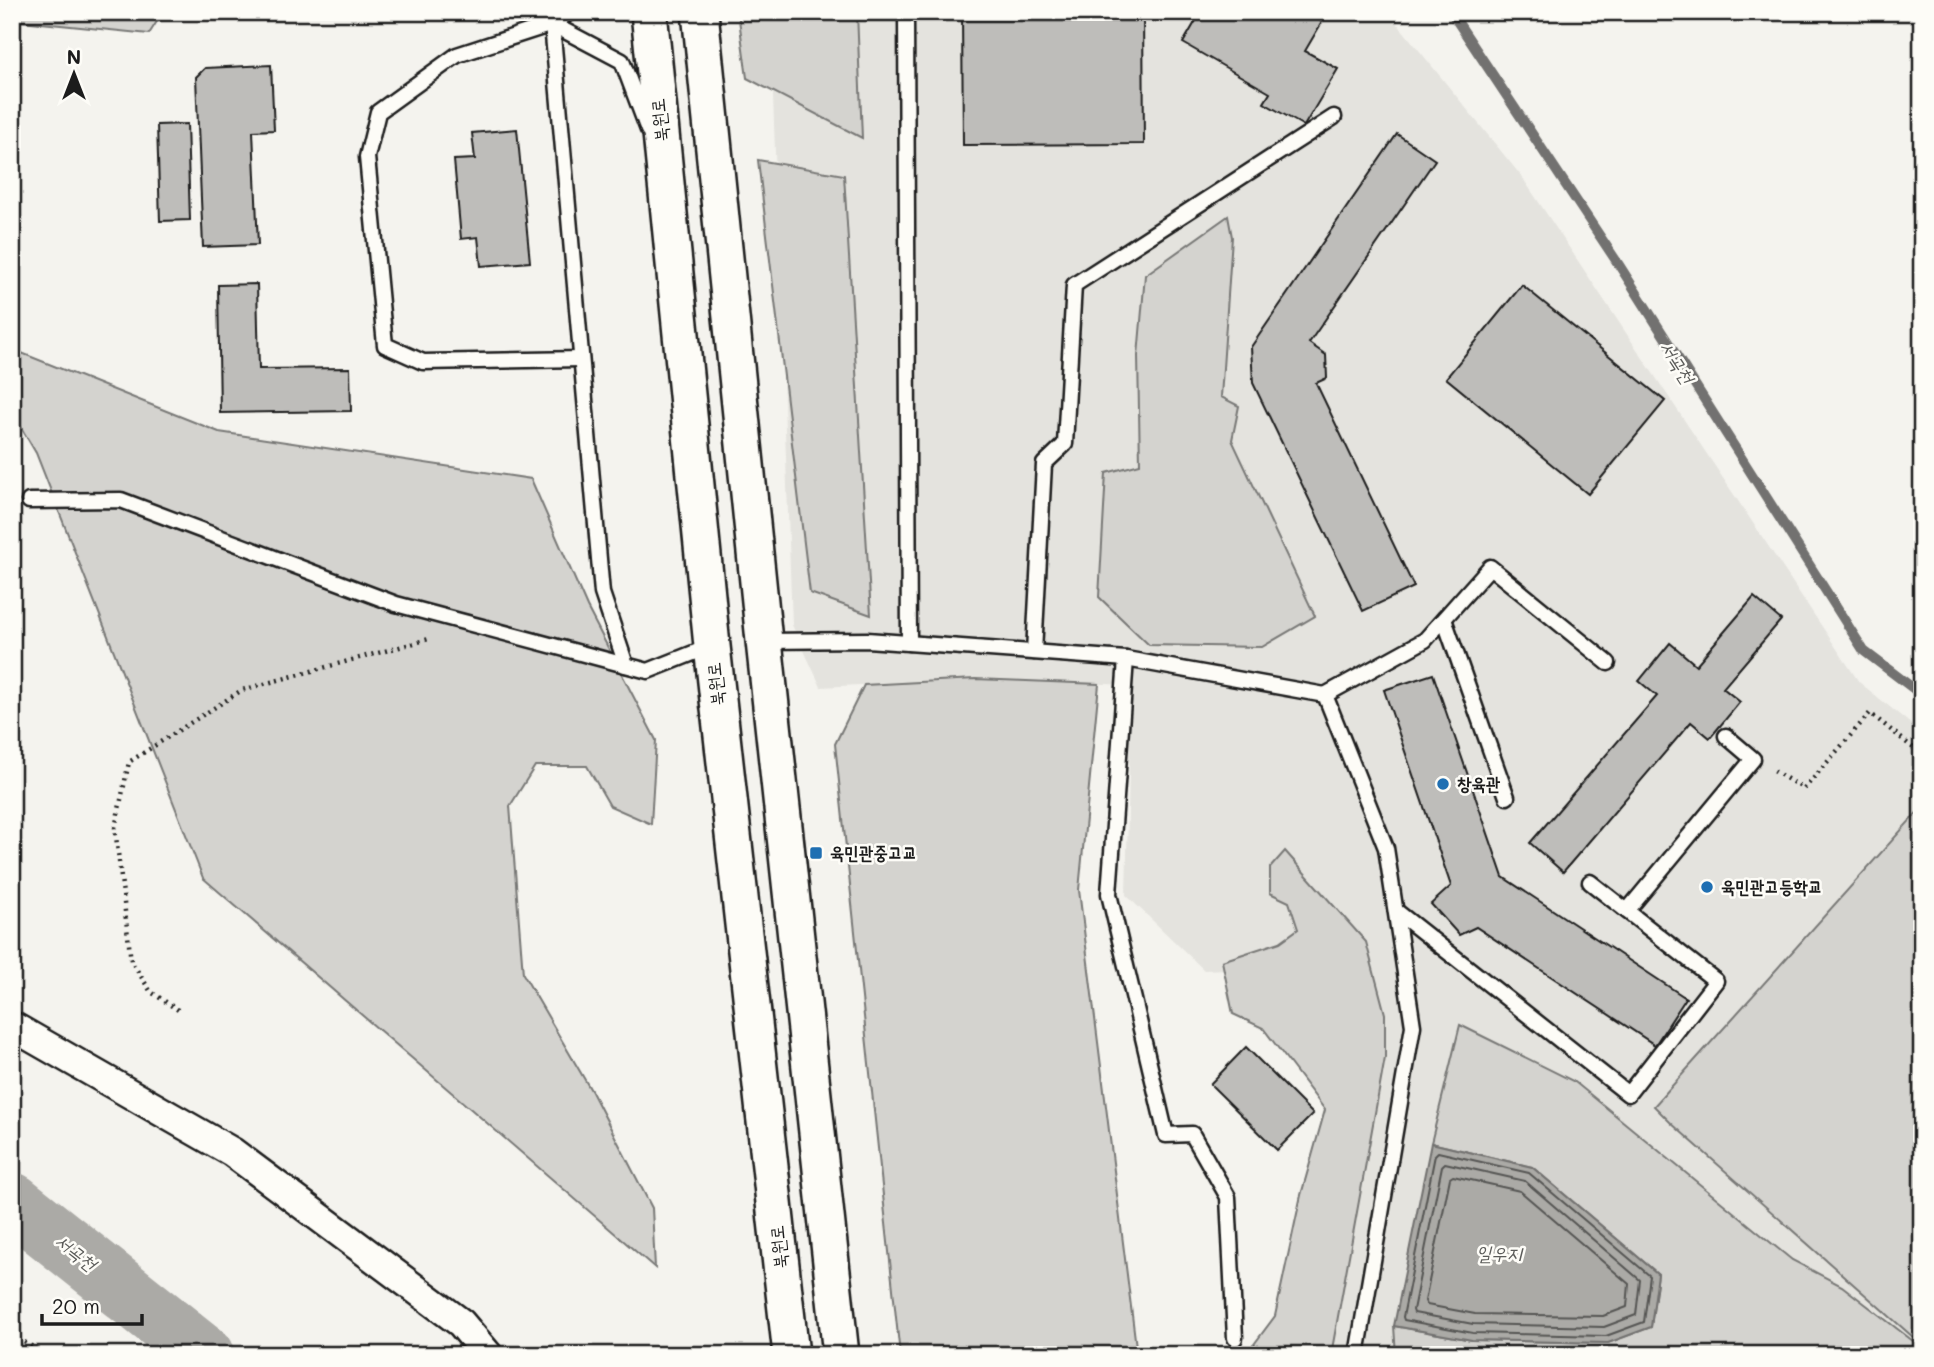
<svg xmlns="http://www.w3.org/2000/svg" width="1934" height="1367" font-family="Mali,'Poor Story',sans-serif">
	<style>
		.built { fill: #e4e3de }
		.green { fill: #d4d3cf; stroke: #787876; stroke-width: 2 }
		.water { fill: #abaaa6; stroke: #72716f; stroke-width: 2 }
		.lines { fill: none; stroke-linecap: round; stroke-linejoin: round }
		.shore { stroke: #555553; stroke-width: 2 }
		.stream { stroke: #72716f; stroke-width: 10 }
		.river { stroke: #abaaa6; stroke-width: 60 }
		.building { fill: #bebdba; stroke: #1c1c1c; stroke-width: 2 }
		.service-casing { stroke: #1c1c1c; stroke-width: 19 }
		.minor-casing { stroke: #1c1c1c; stroke-width: 33 }
		.tertiary-casing { stroke: #1c1c1c; stroke-width: 40 }
		.path { stroke: #1c1c1c; stroke-width: 4.5; stroke-dasharray: 2 5; stroke-linecap: butt }
		.service { stroke: #fdfcf7; stroke-width: 14 }
		.minor { stroke: #fdfcf7; stroke-width: 28 }
		.tertiary { stroke: #fdfcf7; stroke-width: 35 }
		.poi-dot { fill: #1f6fb2; stroke: #fdfcf7; stroke-width: 2.5 }
		.labels { text-anchor: middle; stroke-width: 5; stroke-linejoin: round; paint-order: stroke }
		.street-label { font-size: 18px; fill: #1c1c1c; stroke: #fdfcf7 }
		.poi-label { font-size: 18px; font-weight: bold; fill: #1c1c1c; stroke: #fdfcf7; text-anchor: start }
		.water-label { font-size: 19px; font-style: italic; fill: #5c5c5a; stroke: #fdfcf7 }
	</style>
	<rect width="100%" height="100%" fill="#f4f3ee"/>
	<filter id="ink" filterUnits="userSpaceOnUse"><feTurbulence type="fractalNoise" baseFrequency=".0143" numOctaves="2"/><feDisplacementMap in="SourceGraphic" scale="14" xChannelSelector="R" yChannelSelector="G"/><feConvolveMatrix kernelMatrix="1 2 1 2 8 2 1 2 1" color-interpolation-filters="sRGB"/></filter>
	<g filter="url(#ink)">
		<polygon class="built" points="770,12 1388,12 1522,177 1859,682 1922,733 1922,1355 1287,1355 1351,1074 1297,966 1204,970 1126,895 1131,685 975,679 821,687 792,625"/>
		<g class="green">
			<polygon points="12,12 163,12 149,34 12,20"/>
			<polygon points="738,12 857,12 862,138 747,78"/>
			<polygon points="758,160 844,175 871,615 810,593"/>
			<polygon points="1228,216 1232,237 1221,397 1239,406 1232,440 1315,616 1262,647 1149,645 1099,597 1106,473 1140,464 1138,356 1145,275"/>
			<polygon points="12,318 19,352 219,432 531,479 587,607 656,740 651,824 610,806 587,766 535,766 510,806 523,974 592,1092 652,1208 655,1268 203,878 36,453 12,412"/>
			<polygon points="975,679 1099,684 1079,890 1137,1355 900,1355 835,744 864,685"/>
			<polygon points="1922,807 1922,1345 1671,1123 1654,1106"/>
			<polygon points="1285,851 1366,942 1385,1014 1385,1058 1331,1355 1246,1355 1275,1316 1301,1195 1325,1110 1263,1028 1233,1014 1222,961 1280,942 1298,929 1289,902 1270,893 1270,868"/>
			<polygon points="1460,1025 1575,1082 1792,1260 1842,1286 1922,1348 1922,1355 1396,1355 1394,1326 1472,1340 1608,1343 1651,1327 1658,1274 1532,1167 1431,1143"/>
		</g>
		<polygon class="water" points="1431,1143 1532,1167 1658,1274 1651,1327 1608,1343 1472,1340 1394,1326"/>
		<g class="lines">
			<g class="shore">
				<polygon points="1438,1152 1529,1173 1650,1276 1644,1322 1606,1336 1473,1333 1404,1320 1403,1317 1435,1155"/>
				<polygon points="1445,1163 1525,1181 1640,1280 1636,1315 1604,1327 1473,1324 1414,1313 1413,1310 1442,1166"/>
				<polygon points="1453,1176 1520,1191 1629,1284 1627,1307 1603,1316 1475,1314 1427,1305 1425,1301 1450,1178"/>
			</g>
			<polyline class="stream" points="1451,12 1619,265 1864,651 1922,695"/>
			<polyline class="river" points="12,1202 205,1355"/>
		</g>
		<g class="building">
			<polygon points="962,12 1143,12 1144,144 963,145"/>
			<polygon points="1201,12 1306,12 1322,22 1305,51 1338,69 1304,126 1264,103 1270,93 1183,43"/>
			<polygon points="271,65 274,130 253,131 258,245 203,247 196,77 205,68"/>
			<polygon points="187,124 190,220 160,221 157,125"/>
			<polygon points="517,129 530,262 481,266 478,237 461,239 454,160 475,159 472,133"/>
			<polygon points="1397,134 1435,160 1309,343 1326,355 1327,378 1316,383 1414,587 1363,611 1253,383 1251,347"/>
			<polygon points="257,284 259,369 350,368 351,411 220,413 218,285"/>
			<polygon points="1522,285 1665,401 1588,494 1446,378"/>
			<polygon points="1754,597 1781,620 1723,688 1740,702 1710,738 1691,722 1563,872 1530,843 1657,696 1639,681 1670,643 1696,665"/>
			<polygon points="1433,674 1503,877 1686,998 1655,1045 1476,927 1459,935 1431,904 1451,886 1384,690"/>
			<polygon points="1246,1047 1313,1114 1277,1150 1210,1084"/>
		</g>
		<g class="lines">
			<defs>
				<g id="service">
					<polyline points="570,12 552,24 457,55 378,112 367,157 385,345 423,362 581,359"/>
					<polyline points="906,12 909,643"/>
					<polyline points="552,24 602,593 626,665"/>
					<polyline points="552,24 622,61 648,130"/>
					<polyline points="29,501 121,500 396,604 648,671 711,646"/>
					<polyline points="1444,619 1507,797"/>
					<polyline points="765,641 867,640 1126,659 1325,695 1386,848 1413,1026 1357,1355"/>
					<polyline points="1034,652 1044,464 1065,444 1074,285 1334,117"/>
					<polyline points="1126,659 1109,894 1166,1135 1192,1134 1228,1197 1235,1338"/>
					<polyline points="1325,695 1425,640 1490,567 1608,663"/>
					<polyline points="1396,911 1628,1094 1716,981 1590,882"/>
					<polyline points="1627,911 1753,759 1726,736"/>
				</g>
				<polyline id="minor" points="12,1026 232,1152 461,1323 488,1355"/>
				<g id="tertiary">
					<polyline points="649,12 712,646 791,1355"/>
					<polyline points="700,12 764,641 841,1355"/>
				</g>
			</defs>
			<use href="#service" class="service-casing"/>
			<use href="#minor" class="minor-casing"/>
			<use href="#tertiary" class="tertiary-casing"/>
			<g class="path">
				<polyline points="1774,771 1804,789 1870,713 1922,755"/>
				<polyline points="178,1010 151,992 131,961 115,828 129,762 242,690 429,639"/>
				<polyline points="12,1335 47,1355"/>
			</g>
			<use href="#service" class="service"/>
			<use href="#minor" class="minor"/>
			<use href="#tertiary" class="tertiary"/>
		</g>
	</g>
	<g class="poi-dot">
		<circle cx="1443" cy="784" r="7"/>
		<rect x="809" y="846" width="14" height="14" rx="3.5"/>
		<circle cx="1707" cy="887" r="7"/>
	</g>
	<g class="labels">
		<g class="street-label">
			<text transform="translate(660 120) rotate(-96)" y="6">북원로</text>
			<text transform="translate(716 684) rotate(-96)" y="6">북원로</text>
			<text transform="translate(779 1247) rotate(-96)" y="6">북원로</text>
		</g>
		<g class="poi-label">
			<text x="1457" y="790">창육관</text>
			<text x="830" y="859">육민관중고교</text>
			<text x="1721" y="893">육민관고등학교</text>
		</g>
		<g class="water-label">
			<text transform="translate(1677 362) rotate(57)" y="7">서곡천</text>
			<text transform="translate(76 1252) rotate(38)" y="7">서곡천</text>
			<text x="1499" y="1260">일우지</text>
		</g>
	</g>
	<rect width="1934" height="1367" fill="none" stroke="#fdfcf7" stroke-width="42"/>
	<rect x="21" y="21" width="1892" height="1325" fill="none" stroke="#1c1c1c" stroke-width="2.5" filter="url(#ink)"/>
	<g transform="translate(74 74)" stroke="#fdfcf7" stroke-width="5" paint-order="stroke">
	<path d="M0-5L12 26L0 18L-12 26Z" fill="#1c1c1c"/>
	<text y="-10" font-size="19" font-weight="bold" text-anchor="middle" fill="#1c1c1c">N</text>
	</g>
	<path d="M42 1314v10h100v-10" fill="none" stroke="#1c1c1c" stroke-width="3.5"/>
	<text x="52" y="1314" font-size="21" fill="#1c1c1c" stroke="#fdfcf7" stroke-width="5" paint-order="stroke">20 m</text>
</svg>
